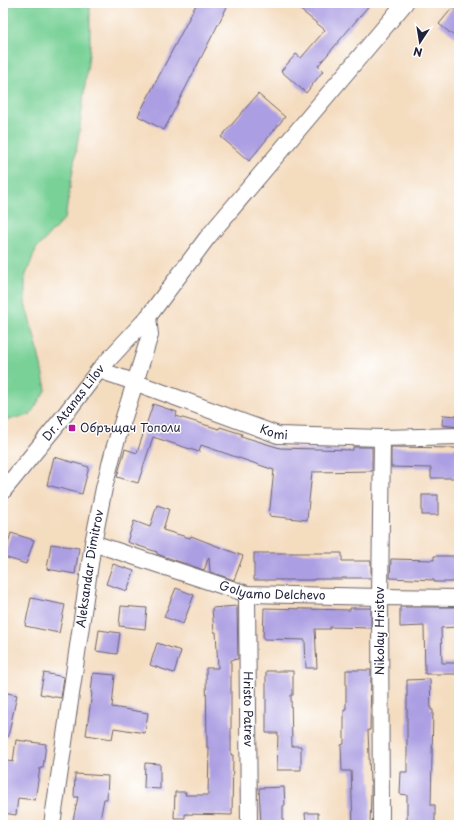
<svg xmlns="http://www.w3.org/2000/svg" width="462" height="828" font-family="'Playpen Sans',sans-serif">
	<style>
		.green { fill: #79d197; stroke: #4e7a69 }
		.building { fill: #ac9ee2 }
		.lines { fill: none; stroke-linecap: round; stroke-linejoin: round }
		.minor-casing { stroke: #6c6369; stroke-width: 18 }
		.minor { stroke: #fff; stroke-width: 16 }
		.poi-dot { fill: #b5179e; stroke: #fff; stroke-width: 1.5 }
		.labels { text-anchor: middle; stroke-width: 3; stroke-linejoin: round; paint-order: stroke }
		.street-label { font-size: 12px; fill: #22223b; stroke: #fff }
		.poi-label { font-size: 12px; fill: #22223b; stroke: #fff; text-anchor: start }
	</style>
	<rect width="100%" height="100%" fill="#fff"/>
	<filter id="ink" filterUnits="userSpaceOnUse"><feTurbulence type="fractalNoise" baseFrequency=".025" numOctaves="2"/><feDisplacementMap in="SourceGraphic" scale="8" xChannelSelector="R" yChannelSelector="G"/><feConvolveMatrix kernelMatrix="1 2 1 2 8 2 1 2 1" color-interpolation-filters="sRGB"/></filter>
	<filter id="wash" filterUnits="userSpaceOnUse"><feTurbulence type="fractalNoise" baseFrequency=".012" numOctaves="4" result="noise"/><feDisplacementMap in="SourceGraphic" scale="16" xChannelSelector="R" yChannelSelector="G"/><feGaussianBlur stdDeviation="0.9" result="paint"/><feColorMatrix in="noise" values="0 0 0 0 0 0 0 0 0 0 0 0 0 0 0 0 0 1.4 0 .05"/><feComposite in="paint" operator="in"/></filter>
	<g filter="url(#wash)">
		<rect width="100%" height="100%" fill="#f4dcbf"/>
		<polygon class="green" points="3,3 90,3 90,46 79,133 65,218 36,249 25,277 25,304 35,338 46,389 30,415 3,421"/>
		<g id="blocks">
			<g class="building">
				<polygon points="197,3 229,3 164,130 138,116"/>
				<polygon points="292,3 371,3 318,66 323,71 306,93 281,71 296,54 301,58 325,30"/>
				<polygon points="453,7 459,11 459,40 439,24"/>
				<polygon points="258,94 285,117 249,161 221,137"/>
				<polygon points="153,404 177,412 176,416 219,429 220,427 242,434 241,436 280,448 353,450 353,447 372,447 372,471 312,472 307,520 269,516 274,470 201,445 199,452 153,437 138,483 117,477 125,449 137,453"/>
				<polygon points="443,415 459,416 459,427 442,425"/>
				<polygon points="391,447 457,448 457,478 431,478 431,468 391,467"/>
				<polygon points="54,457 89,467 82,494 47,485"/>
				<rect x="422" y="495" width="16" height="20"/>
				<polygon points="157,505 169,509 163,530 190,538 191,536 243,556 234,580 210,572 209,557 204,570 157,554 157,552 127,542 134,521 150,527"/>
				<polygon points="11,533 34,540 26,564 4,557"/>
				<polygon points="51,544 79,548 75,574 47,569"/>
				<polygon points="254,553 342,553 342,561 371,561 371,578 342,578 342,579 314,579 314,580 254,580"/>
				<polygon points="434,556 456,556 456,582 434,582 434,580 390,578 391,559 434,560"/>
				<polygon points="113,564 134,571 127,591 106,584"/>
				<polygon points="176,588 194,595 183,624 164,617"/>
				<polygon points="31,598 65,605 59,633 25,626"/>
				<polygon points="121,606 147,608 145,629 119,626"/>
				<polygon points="237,606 238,659 231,660 231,755 233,755 232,815 185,814 185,818 174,818 175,792 186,792 185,795 208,795 209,748 207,748 206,668 218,668 216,632 214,632 212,608"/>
				<polygon points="400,607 458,607 458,627 441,628 442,663 456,663 456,674 425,674 424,626 400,627"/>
				<polygon points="264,608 350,610 350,608 371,608 371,628 330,627 330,629 315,629 317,668 306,668 305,640 263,639"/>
				<polygon points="99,630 120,633 117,654 96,651"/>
				<polygon points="157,643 181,651 174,673 150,665"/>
				<polygon points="346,670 371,670 370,730 368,730 370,782 371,782 371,792 370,825 353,825 351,771 342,771 341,745 344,744 344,709 346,709"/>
				<polygon points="266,671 293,671 293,695 291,695 292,746 301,746 301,770 277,770 278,733 266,733"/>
				<polygon points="44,673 64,677 61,698 40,694"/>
				<polygon points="93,673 115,675 112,707 148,713 145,733 114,728 112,739 86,735 92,693 91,693"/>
				<polygon points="430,679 431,710 433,710 431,805 435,805 435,825 407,825 407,795 400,794 401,772 407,772 407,680"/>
				<polygon points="3,692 17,695 8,737 3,736"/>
				<polygon points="16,740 46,744 43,768 40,768 35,800 18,798 16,815 3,813 3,760 13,762"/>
				<polygon points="145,763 160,764 160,789 144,788"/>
				<polygon points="75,774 108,776 107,799 104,799 99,825 72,825 78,797 74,797"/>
				<polygon points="284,787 285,805 283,806 283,825 261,825 259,788"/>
				<polygon points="305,813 318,813 318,825 306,825"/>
			</g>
		</g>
	</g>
	<g filter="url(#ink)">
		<use href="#blocks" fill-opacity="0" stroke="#6c6369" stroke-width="1"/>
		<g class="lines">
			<defs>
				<g id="minor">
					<path id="s1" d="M99,370l35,12 144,53 104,3 77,-2"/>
					<path id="s2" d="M3,491l57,-70 39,-51 49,-53 59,-79 198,-235"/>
					<path id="s3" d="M93,543l154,51 133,3 79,1"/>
					<path id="s4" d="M247,594l2,231"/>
					<path id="s5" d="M52,825l41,-282 11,-55 10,-39 36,-114 -2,-18"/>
					<polyline points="381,825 380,597 382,438"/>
				</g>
			</defs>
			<use href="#minor" class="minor-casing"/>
			<use href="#minor" class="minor"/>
		</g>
	</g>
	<rect class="poi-dot" x="68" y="424" width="8" height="8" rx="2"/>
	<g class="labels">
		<g class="street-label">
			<text dy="4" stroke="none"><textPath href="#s2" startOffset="113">Dr. Atanas Lilov</textPath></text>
			<text dy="4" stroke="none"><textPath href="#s1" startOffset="186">Komi</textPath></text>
			<text dy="4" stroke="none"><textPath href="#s5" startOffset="259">Aleksandar Dimitrov</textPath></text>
			<text dy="4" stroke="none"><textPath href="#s3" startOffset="187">Golyamo Delchevo</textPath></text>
			<text transform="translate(380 631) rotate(-90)" y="4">Nikolay Hristov</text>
			<text dy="4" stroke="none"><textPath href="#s4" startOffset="115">Hristo Patrev</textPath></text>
		</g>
		<g class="poi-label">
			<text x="80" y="432">Обръщач Тополи</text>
		</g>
	</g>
	<rect width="462" height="828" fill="none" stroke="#fff" stroke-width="16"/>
	<g transform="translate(420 42) rotate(192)" stroke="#ffffff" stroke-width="3" paint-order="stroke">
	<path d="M0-3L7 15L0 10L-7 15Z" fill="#22223b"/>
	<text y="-6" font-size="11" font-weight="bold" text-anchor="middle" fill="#22223b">N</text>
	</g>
</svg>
